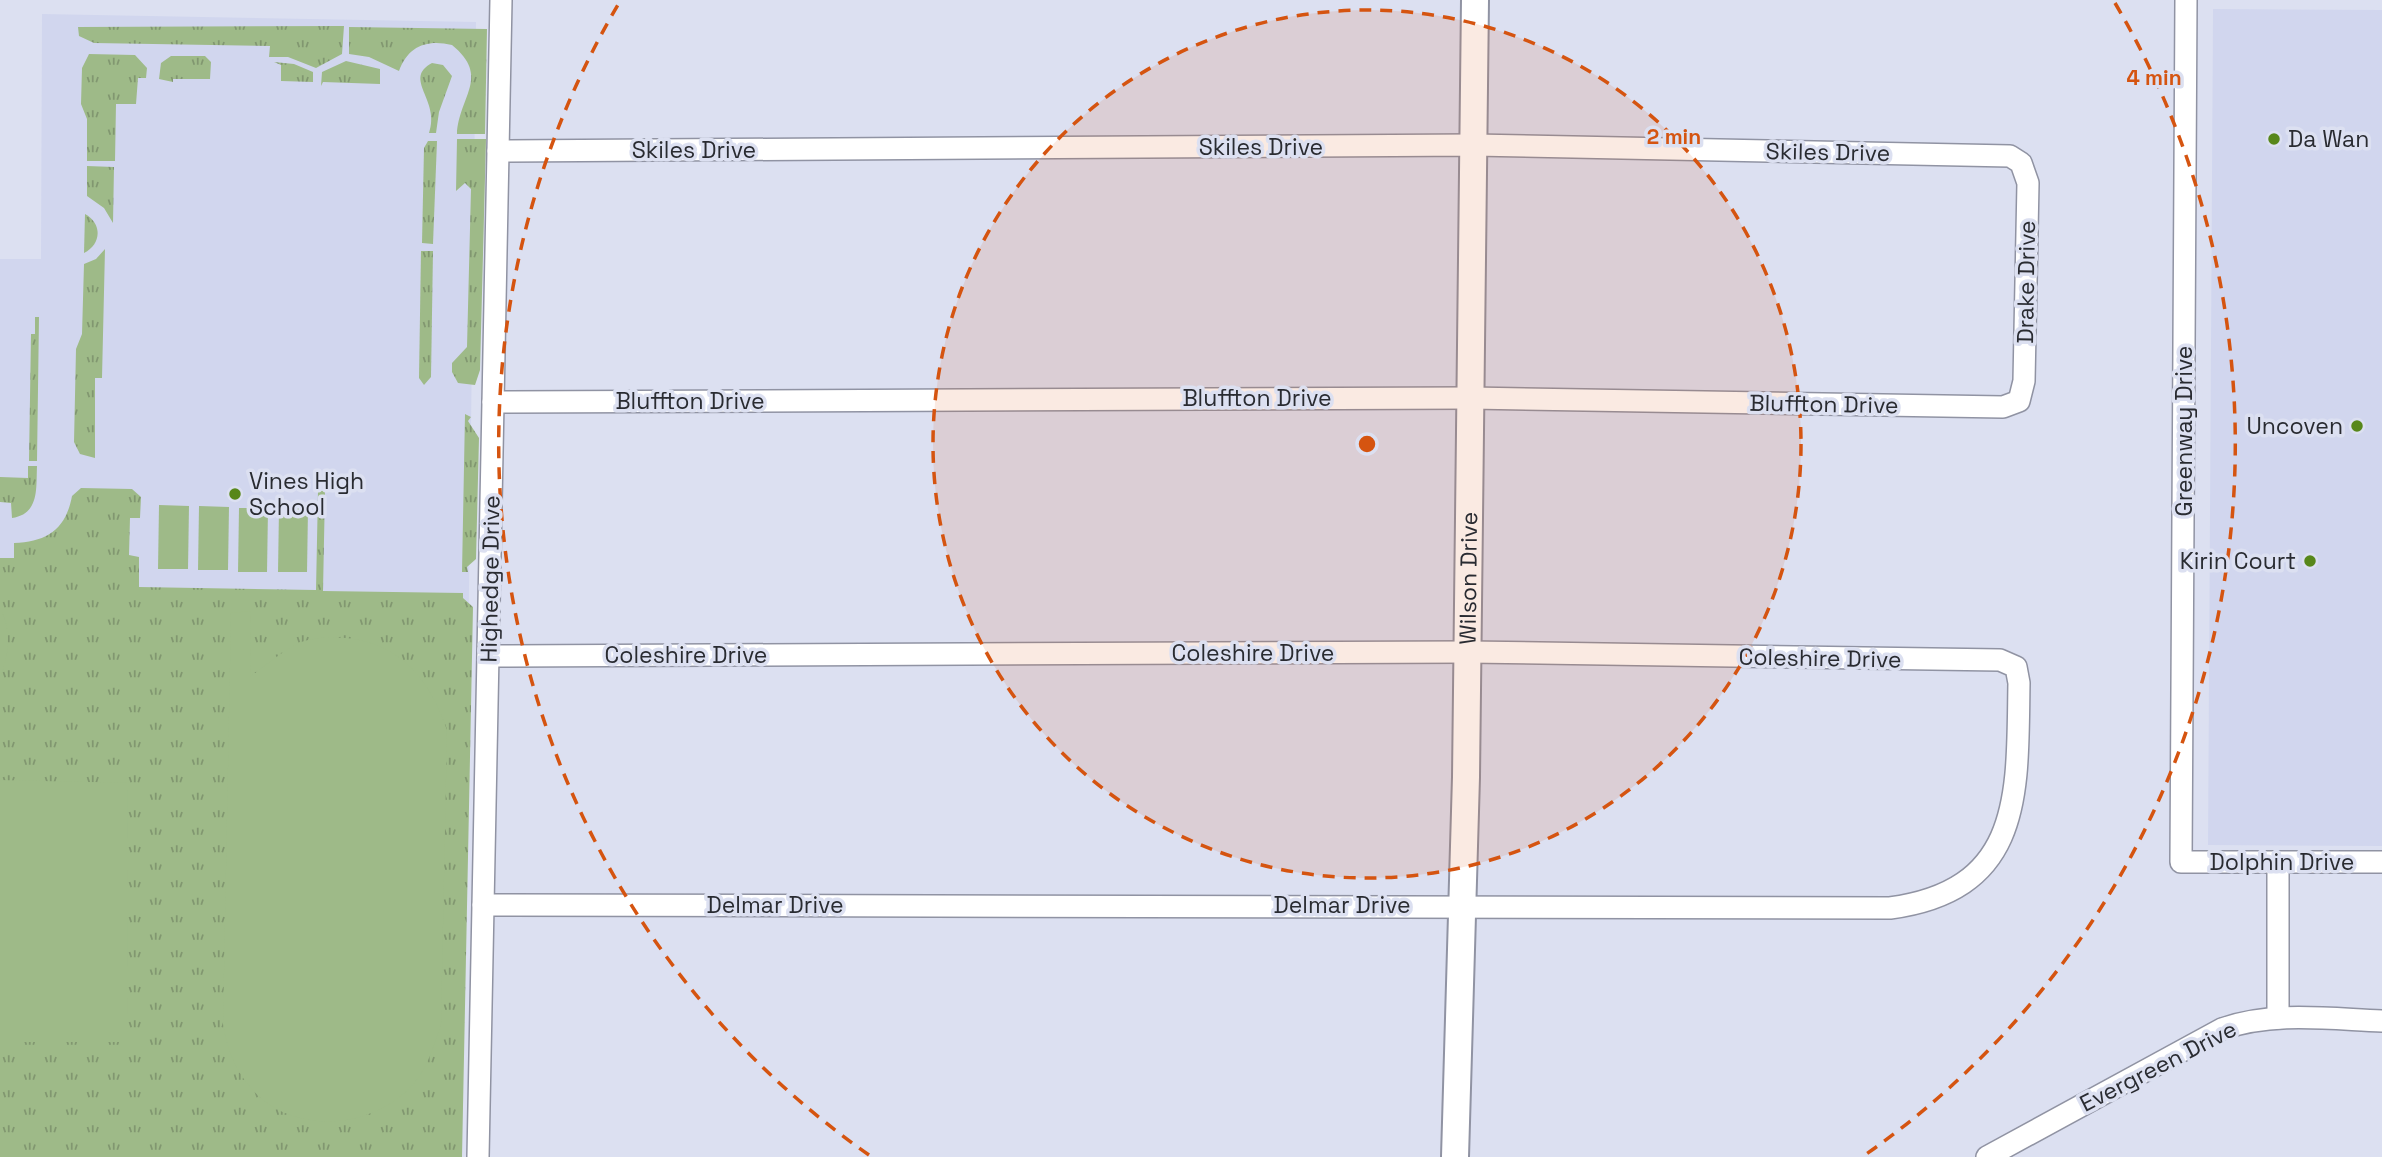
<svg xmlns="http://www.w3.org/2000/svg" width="2382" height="1157" font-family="'Space Grotesk',sans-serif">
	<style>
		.built { fill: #d1d6ee }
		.grass { fill: url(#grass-tufts) }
		.pitch { fill: #9eba88 }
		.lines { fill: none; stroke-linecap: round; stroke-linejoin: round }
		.minor-casing { stroke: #9093a3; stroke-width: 24 }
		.tertiary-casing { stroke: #9093a3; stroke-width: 30 }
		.minor { stroke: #fff; stroke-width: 21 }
		.tertiary { stroke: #fff; stroke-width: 26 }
		.ring { fill: none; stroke: #d55410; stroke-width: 3.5; stroke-dasharray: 12 9 }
		.poi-dot { fill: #57871a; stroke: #dce0f1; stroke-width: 2.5 }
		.labels { text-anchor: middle; stroke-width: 7; stroke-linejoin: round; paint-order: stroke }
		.poi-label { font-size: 23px; fill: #292b31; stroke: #dce0f1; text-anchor: start }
		.street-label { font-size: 23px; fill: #292b31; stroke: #dce0f1 }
		.centre { fill: #d55410; stroke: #dce0f1; stroke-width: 3.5 }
		.ring-label { font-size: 21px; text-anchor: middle; font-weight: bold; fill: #d55410; stroke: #dce0f1; stroke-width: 7; stroke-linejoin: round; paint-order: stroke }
	</style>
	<defs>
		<pattern id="grass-tufts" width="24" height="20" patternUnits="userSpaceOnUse" patternTransform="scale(1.75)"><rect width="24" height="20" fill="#9eba88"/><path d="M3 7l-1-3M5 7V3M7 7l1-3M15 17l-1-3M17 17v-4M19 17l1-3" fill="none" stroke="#819770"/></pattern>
	</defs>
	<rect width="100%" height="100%" fill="#dce0f1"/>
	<g class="built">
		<polygon points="2213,9 2382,10 2382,846 2208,845"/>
		<polygon points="42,14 476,22 462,1157 0,1072 0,259 41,259"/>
	</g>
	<g class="grass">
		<polygon points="344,26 342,54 316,68 288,57 269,57 270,46 94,43 79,36 78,27"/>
		<path d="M349,27l138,2 -2,105h-28c2,-38 34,-57 -5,-89 -25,-6 -44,1 -53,26l-30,-14 -20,-3z"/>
		<polygon points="89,54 135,55 147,68 146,78 138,78 136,104 116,104 115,161 87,161 87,119 81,104 82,68"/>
		<polygon points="171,56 205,56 211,62 210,79 173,79 173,82 159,79 161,63"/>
		<polygon points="346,61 380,69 380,84 323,82 321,86 322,72"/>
		<polygon points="274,62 294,64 313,72 313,82 281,81 281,65"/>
		<path d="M432,63l11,2 9,11 -13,36 -3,21h-7c12,-33 -27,-54 3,-70z"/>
		<polygon points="457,139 486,139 480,370 475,385 458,383 452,372 452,363 467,347 471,189 465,183 456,191"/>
		<polygon points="428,141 437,141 433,244 422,243 424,148"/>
		<polygon points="87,166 114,167 113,223 104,208 87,196"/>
		<path d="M85,214c17,9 17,30 -1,39z"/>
		<polygon points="105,249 102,378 95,378 95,458 80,454 74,442 76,349 82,334 84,264 96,259"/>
		<polygon points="421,251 433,251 431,377 424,385 419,378"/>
		<polygon points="35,317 39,317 37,461 29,461 31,334 35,334"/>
		<polygon points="465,414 471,417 468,421 479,438 476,559 467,567 468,572 462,572"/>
		<path d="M28,466h9c-1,21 3,48 -25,52l-1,-15 -11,-1v-25l28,1z"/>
		<path d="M81,488l51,1 9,8 -1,21h-10l-1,37 10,2v30l177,3 2,-99h7l-2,100 140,2v5l10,9 -11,550h-462v-599h14v-15c33,-1 52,-14 58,-47z"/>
	</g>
	<g class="pitch">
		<polygon points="159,505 189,506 188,569 158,569"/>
		<polygon points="199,506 229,507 228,570 198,570"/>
		<polygon points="239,508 268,508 267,572 238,572"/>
		<polygon points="279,508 308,508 307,572 278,572"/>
		<path d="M0,608c12,22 9,47 0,70z"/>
		<path d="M251,611l-1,66c16,-12 31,-25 49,-34 14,-6 33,-6 48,-5 55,6 83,43 100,92l-6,294c-7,20 -12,41 -26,58 -40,48 -123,55 -165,5 -16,-19 -23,-39 -27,-63l8,-411z"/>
		<polygon points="0,780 128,783 127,1042 0,1042"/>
	</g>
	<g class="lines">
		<defs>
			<g id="minor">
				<polyline points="2186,0 2181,862 2382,862"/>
				<polyline points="493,402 1471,398 2003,407 2019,401 2024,381 2028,183 2021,163 2010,156 1474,145 498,151"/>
				<path d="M483,905l1407,3c135,-18 127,-117 129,-225l-3,-16 -16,-7 -532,-8 -980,4"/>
				<polyline points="2278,1018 2278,862"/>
				<polyline points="478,1157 501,0"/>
				<path d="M1987,1157l235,-128c51,-18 107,-10 160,-8"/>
			</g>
			<g id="tertiary">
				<path id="s1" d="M1455,1157l11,-380 9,-777"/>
			</g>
		</defs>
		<use href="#minor" class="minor-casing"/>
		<use href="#tertiary" class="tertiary-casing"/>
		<use href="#minor" class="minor"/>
		<use href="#tertiary" class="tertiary"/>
	</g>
	<circle cx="1367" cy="444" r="434" fill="#d55410" fill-opacity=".12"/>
	<g class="ring">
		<circle cx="1367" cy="444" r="434"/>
		<path d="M869 1155A868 868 0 0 1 619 3M2115 3A868 868 0 0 1 1865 1155"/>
	</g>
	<g class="poi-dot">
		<circle cx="2274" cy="139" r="7"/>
		<circle cx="2357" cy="426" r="7"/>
		<circle cx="235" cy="494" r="7"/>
		<circle cx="2310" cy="561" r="7"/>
	</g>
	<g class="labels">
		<g class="poi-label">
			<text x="2288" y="147">Da Wan</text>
			<text x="2343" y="434" text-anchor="end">Uncoven</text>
			<text x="249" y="489">Vines High<tspan x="249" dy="26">School</tspan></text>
			<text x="2296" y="569" text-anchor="end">Kirin Court</text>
		</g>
		<g class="street-label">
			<text x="1261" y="155">Skiles Drive</text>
			<text x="694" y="158">Skiles Drive</text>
			<text transform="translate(1828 152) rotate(1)" y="8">Skiles Drive</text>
			<text transform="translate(2026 282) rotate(-89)" y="8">Drake Drive</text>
			<text x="1257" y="406">Bluffton Drive</text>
			<text x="690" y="409">Bluffton Drive</text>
			<text transform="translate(1824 404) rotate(1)" y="8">Bluffton Drive</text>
			<text transform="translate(2184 431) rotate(-90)" y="8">Greenway Drive</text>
			<text transform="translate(490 579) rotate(-89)" y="8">Highedge Drive</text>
			<text dy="8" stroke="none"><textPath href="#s1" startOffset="579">Wilson Drive</textPath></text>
			<text x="1253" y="661">Coleshire Drive</text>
			<text x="686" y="663">Coleshire Drive</text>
			<text transform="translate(1820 658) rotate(1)" y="8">Coleshire Drive</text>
			<text x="2282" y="870">Dolphin Drive</text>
			<text x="775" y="913">Delmar Drive</text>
			<text x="1342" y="913">Delmar Drive</text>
			<text transform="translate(2158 1066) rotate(-27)" y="8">Evergreen Drive</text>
		</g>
	</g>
	<circle cx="1367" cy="444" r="10" class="centre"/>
	<g class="ring-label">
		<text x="2154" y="85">4 min</text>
		<text x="1674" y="144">2 min</text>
	</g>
</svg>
